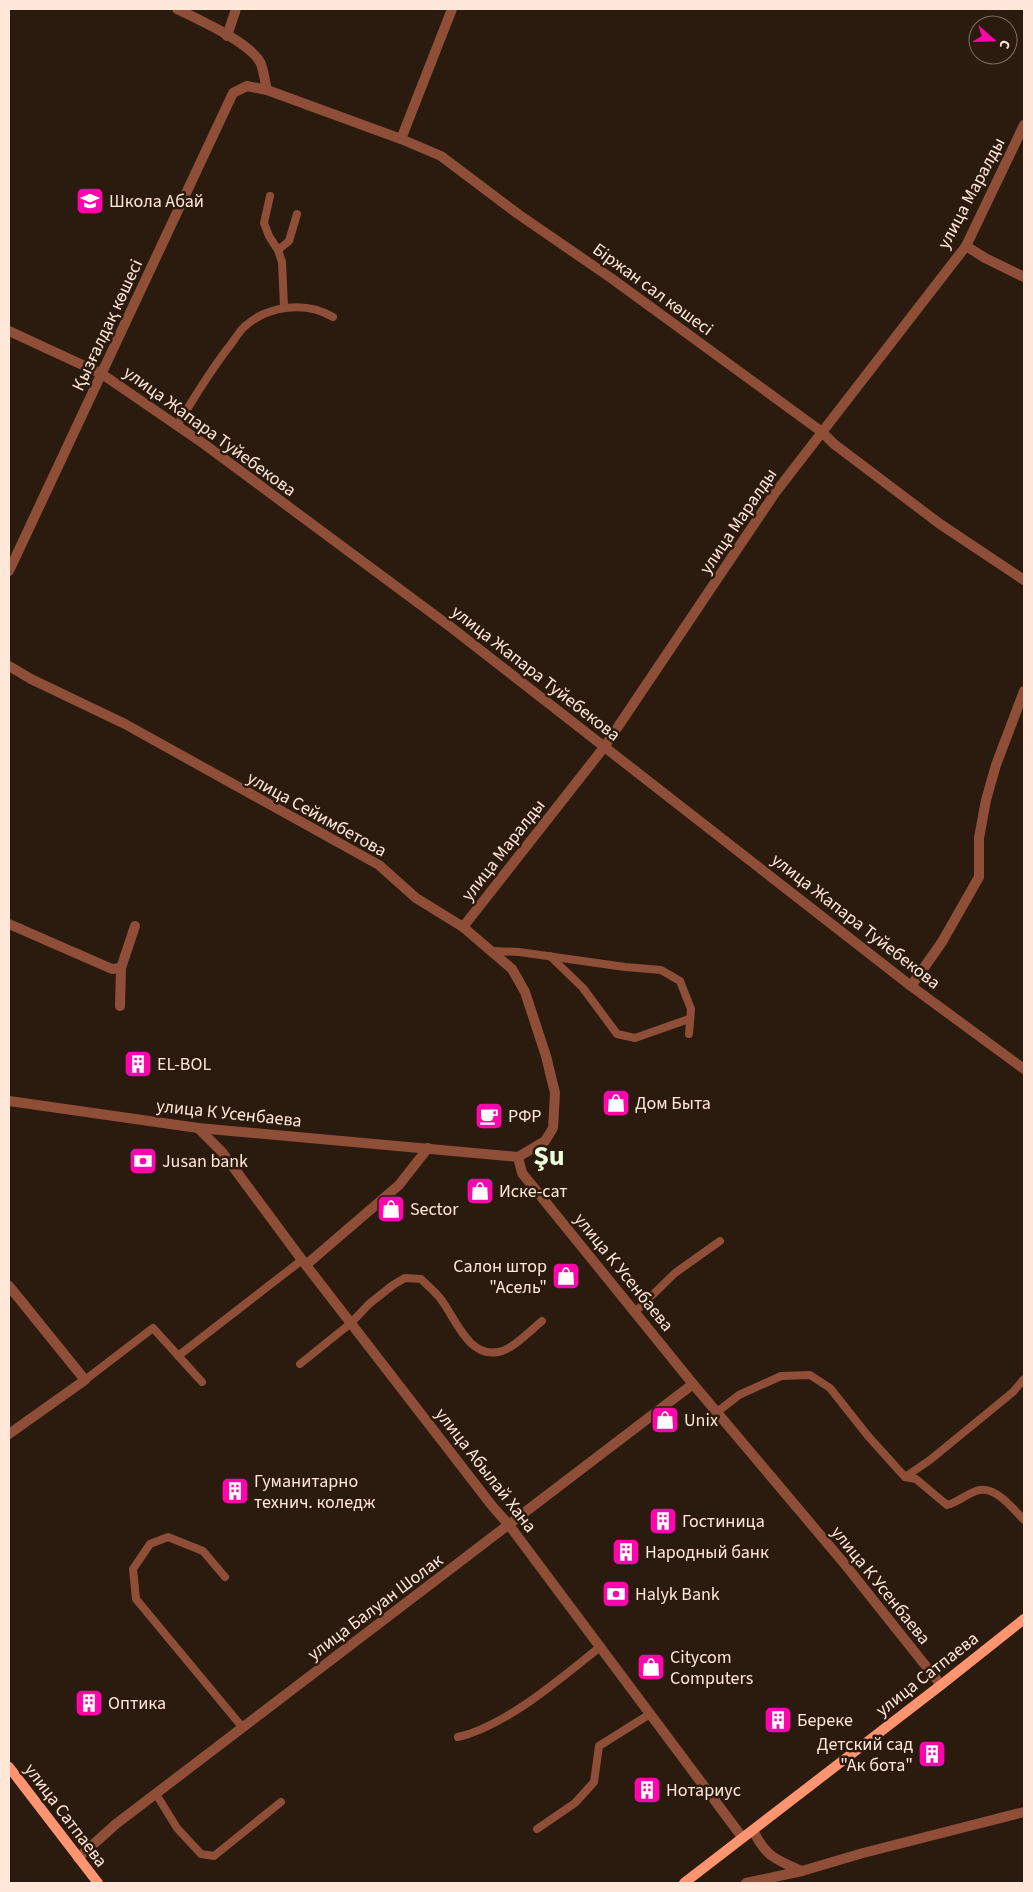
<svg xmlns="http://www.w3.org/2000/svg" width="1033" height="1892" font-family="'Source Sans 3',sans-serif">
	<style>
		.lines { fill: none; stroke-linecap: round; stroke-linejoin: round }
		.lane { stroke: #8e4e37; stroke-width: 8 }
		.street { stroke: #8e4e37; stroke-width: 10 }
		.secondary { stroke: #ff9570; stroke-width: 10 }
		.labels { text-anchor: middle; stroke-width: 5; stroke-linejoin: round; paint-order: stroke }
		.street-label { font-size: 18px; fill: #ffe7d9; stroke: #2b1b0f }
		.poi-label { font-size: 18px; fill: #ffe7d9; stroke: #2b1b0f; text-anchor: start }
		.town-label { font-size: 28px; font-weight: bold; fill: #eaffdb; stroke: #2b1b0f }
	</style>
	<rect width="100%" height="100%" fill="#2b1b0f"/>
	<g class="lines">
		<g class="lane">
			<polyline points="270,196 264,223 269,236 278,250 282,262 284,307"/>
			<polyline points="278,250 289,241 297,214"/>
			<path d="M177,426c16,-27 32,-53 51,-78 5,-6 10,-15 16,-21 24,-22 62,-26 89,-10"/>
			<polyline points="492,951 519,952 625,967 661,970 680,981 691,1009 689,1034"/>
			<polyline points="550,956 583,988 617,1034 635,1038 689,1019"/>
			<polyline points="635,1312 675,1273 720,1241"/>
			<polyline points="178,1356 302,1260"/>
			<path d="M300,1364l51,-41 18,-19 24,-19 12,-7 16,1c6,6 13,12 19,19 15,19 28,60 58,54 14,-2 33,-22 44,-31"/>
			<polyline points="85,1380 153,1328 202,1382"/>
			<path d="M717,1412l22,-17 42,-19 29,-1 20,13 38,48 37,41 11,2 31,26c11,-3 18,-10 29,-14 19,-7 37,18 48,29"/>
			<polyline points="905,1477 930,1460 1013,1392 1024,1379"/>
			<polyline points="225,1577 203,1551 168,1537 150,1544 133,1569 136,1599 243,1728"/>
			<path d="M458,1737c48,-11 103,-59 142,-90"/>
			<polyline points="156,1794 177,1828 201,1854 214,1856 281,1802"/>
			<polyline points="537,1829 575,1803 594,1782 599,1746 650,1714"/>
		</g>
		<g class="street">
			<path d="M177,9c20,10 75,34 84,55 3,8 4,18 6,26"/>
			<polyline points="227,36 236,9"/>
			<polyline points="401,139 452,9"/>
			<polyline points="966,246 985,258 1024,277"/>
			<polyline points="9,331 102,374 204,444 452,628 911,986 1024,1069"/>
			<polyline points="9,571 233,93 247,86 267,90 401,139 441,156 518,214 611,278 822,432 834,444 940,524 1024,580"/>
			<polyline points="9,666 31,679 125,724 379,865 416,898 463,927 512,969 525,992 546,1056 555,1093 553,1128 545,1141 518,1157"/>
			<polyline points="9,924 112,969 121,968"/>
			<polyline points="463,927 605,746 775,493 966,246 1024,125"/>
			<polyline points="911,986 942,942 979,877 979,838 986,800 996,765 1024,691"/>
			<polyline points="120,1006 121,968 135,926"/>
			<polyline points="9,1101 198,1128 518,1157"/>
			<polyline points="198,1128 222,1152 302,1260 493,1507 509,1525 742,1837"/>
			<polyline points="518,1157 522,1173 693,1384 843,1562 941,1685"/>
			<polyline points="306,1265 399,1185 428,1148"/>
			<polyline points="9,1286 85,1380 9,1434"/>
			<path d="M753,1830c12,26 23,30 49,41"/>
			<polyline points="78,1858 116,1824 693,1384"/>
			<polyline points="746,1883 802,1871 863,1853 1024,1812"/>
		</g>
		<g class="secondary">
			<polyline points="9,1767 98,1883"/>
			<polyline points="684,1883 941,1685 1024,1619"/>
		</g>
	</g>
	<defs>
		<symbol id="school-square" viewBox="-11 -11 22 22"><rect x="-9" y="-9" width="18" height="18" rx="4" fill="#ff05ac" stroke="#2b1b0f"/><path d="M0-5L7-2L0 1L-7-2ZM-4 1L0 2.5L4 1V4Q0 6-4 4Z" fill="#fff"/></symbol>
		<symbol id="building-square" viewBox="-11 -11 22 22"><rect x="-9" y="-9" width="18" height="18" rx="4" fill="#ff05ac" stroke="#2b1b0f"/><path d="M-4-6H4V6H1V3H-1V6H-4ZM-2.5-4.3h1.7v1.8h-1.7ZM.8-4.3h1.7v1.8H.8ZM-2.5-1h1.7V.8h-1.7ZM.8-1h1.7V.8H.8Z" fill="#fff"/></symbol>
		<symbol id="shop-square" viewBox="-11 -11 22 22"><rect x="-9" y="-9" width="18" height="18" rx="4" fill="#ff05ac" stroke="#2b1b0f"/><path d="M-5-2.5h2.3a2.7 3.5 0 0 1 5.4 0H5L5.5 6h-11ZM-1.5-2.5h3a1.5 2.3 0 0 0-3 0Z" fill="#fff"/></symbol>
		<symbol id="cafe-square" viewBox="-11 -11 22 22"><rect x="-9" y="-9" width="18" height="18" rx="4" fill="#ff05ac" stroke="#2b1b0f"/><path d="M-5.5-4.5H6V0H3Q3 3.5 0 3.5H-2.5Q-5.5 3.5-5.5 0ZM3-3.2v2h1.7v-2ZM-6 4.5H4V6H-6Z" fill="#fff"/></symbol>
		<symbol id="bank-square" viewBox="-11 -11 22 22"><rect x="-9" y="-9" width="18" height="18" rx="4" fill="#ff05ac" stroke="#2b1b0f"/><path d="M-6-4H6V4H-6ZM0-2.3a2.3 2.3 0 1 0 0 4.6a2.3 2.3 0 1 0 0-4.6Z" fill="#fff"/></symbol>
	</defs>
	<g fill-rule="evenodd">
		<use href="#school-square" x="74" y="185" width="32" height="32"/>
		<use href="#building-square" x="122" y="1048" width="32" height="32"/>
		<use href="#shop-square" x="600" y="1087" width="32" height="32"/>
		<use href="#cafe-square" x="473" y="1100" width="32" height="32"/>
		<use href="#bank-square" x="127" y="1145" width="32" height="32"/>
		<use href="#shop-square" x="464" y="1175" width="32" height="32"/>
		<use href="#shop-square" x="375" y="1193" width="32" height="32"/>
		<use href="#shop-square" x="550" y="1260" width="32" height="32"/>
		<use href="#shop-square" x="649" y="1404" width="32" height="32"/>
		<use href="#building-square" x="219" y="1475" width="32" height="32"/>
		<use href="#building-square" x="647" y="1505" width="32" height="32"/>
		<use href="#building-square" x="610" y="1536" width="32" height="32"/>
		<use href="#bank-square" x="600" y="1578" width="32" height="32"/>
		<use href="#shop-square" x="635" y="1651" width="32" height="32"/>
		<use href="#building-square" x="73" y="1687" width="32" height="32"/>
		<use href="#building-square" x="762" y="1704" width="32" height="32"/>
		<use href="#building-square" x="916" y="1738" width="32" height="32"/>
		<use href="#building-square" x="631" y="1774" width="32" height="32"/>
	</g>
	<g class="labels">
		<g class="street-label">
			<text transform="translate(971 193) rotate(-62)" y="6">улица Маралды</text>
			<text transform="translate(653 289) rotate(36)" y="6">Біржан сал көшесі</text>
			<text transform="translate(107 325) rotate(-65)" y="6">Қызғалдақ көшесі</text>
			<text transform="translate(210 431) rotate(36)" y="6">улица Жапара Туйебекова</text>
			<text transform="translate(738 521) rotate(-56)" y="6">улица Маралды</text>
			<text transform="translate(536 673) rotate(38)" y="6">улица Жапара Туйебекова</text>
			<text transform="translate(317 814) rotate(29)" y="6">улица Сейимбетова</text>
			<text transform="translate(503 850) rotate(-52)" y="6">улица Маралды</text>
			<text transform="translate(856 921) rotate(38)" y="6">улица Жапара Туйебекова</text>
			<text transform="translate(229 1113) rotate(6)" y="6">улица К Усенбаева</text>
			<text transform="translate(624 1272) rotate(51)" y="6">улица К Усенбаева</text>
			<text transform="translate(486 1470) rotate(52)" y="6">улица Абылай Хана</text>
			<text transform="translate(881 1585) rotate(51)" y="6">улица К Усенбаева</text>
			<text transform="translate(375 1607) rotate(-37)" y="6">улица Балуан Шолак</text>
			<text transform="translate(927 1674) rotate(-38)" y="6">улица Сатпаева</text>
			<text transform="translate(66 1815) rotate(53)" y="6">улица Сатпаева</text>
		</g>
		<g class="poi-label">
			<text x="109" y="207">Школа Абай</text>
			<text x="157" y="1070">EL-BOL</text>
			<text x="635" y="1109">Дом Быта</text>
			<text x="508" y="1122">РФР</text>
			<text x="162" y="1167">Jusan bank</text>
			<text x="499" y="1197">Иске-сат</text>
			<text x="410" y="1215">Sector</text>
			<text x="547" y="1272" text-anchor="end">Салон штор<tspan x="547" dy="21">"Асель"</tspan></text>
			<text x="684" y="1426">Unix</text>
			<text x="254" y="1487">Гуманитарно<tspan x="254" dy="21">технич. коледж</tspan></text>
			<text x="682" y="1527">Гостиница</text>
			<text x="645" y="1558">Народный банк</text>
			<text x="635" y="1600">Halyk Bank</text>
			<text x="670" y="1663">Citycom<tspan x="670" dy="21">Computers</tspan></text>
			<text x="108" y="1709">Оптика</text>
			<text x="797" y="1726">Береке</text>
			<text x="913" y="1750" text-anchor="end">Детский сад<tspan x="913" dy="21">"Ак бота"</tspan></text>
			<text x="666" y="1796">Нотариус</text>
		</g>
		<g class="town-label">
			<text x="549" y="1165">Şu</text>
		</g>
	</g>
	<rect width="1033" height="1892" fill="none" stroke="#ffe7d9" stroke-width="20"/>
	<g transform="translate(993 40) rotate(110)"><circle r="24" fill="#2b1b0f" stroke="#806d60"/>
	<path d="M0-4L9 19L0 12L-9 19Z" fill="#ff05ac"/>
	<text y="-8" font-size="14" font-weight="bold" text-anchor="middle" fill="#ffe7d9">С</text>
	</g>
</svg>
